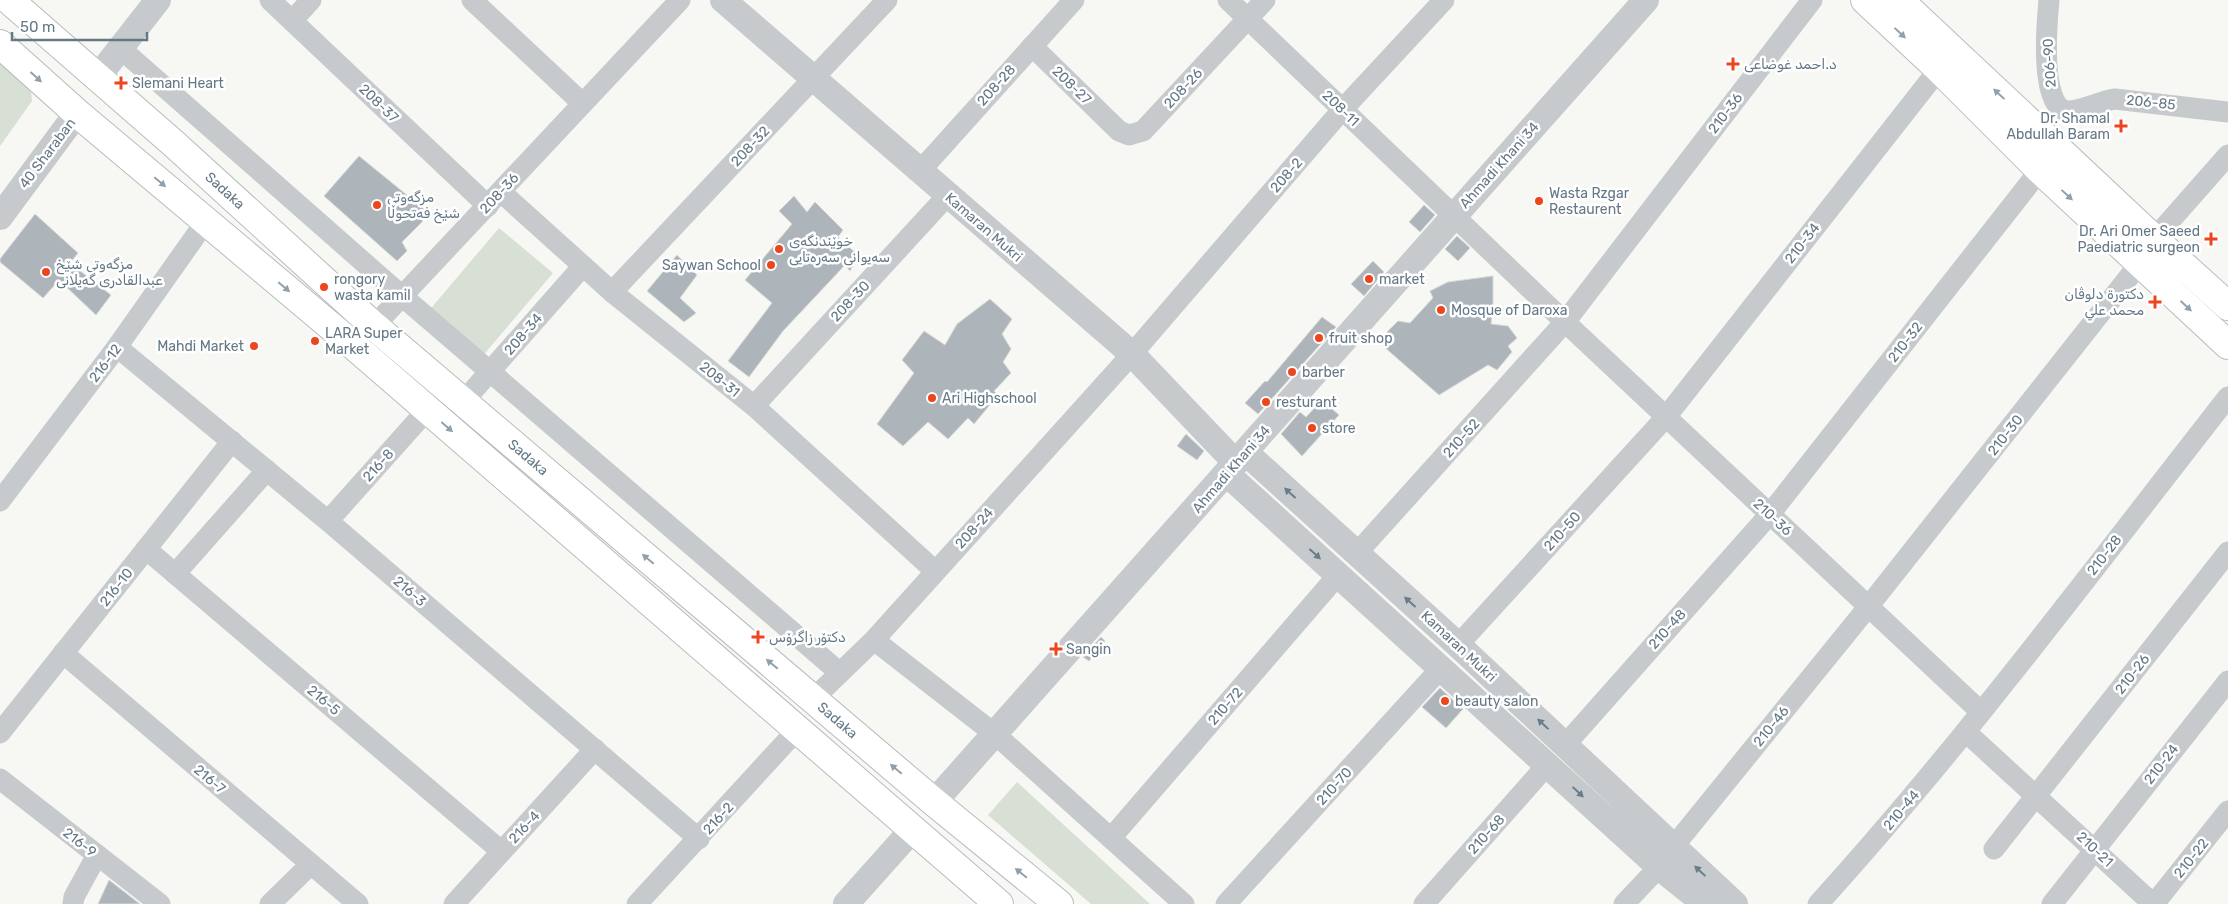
<svg xmlns="http://www.w3.org/2000/svg" width="2228" height="904" font-family="Rubik,Vazirmatn,sans-serif">
	<style>
		.green { fill: #d8dfd4 }
		.building { fill: #adb5bb; stroke: #d8d8d6 }
		.lines { fill: none; stroke-linecap: round; stroke-linejoin: round }
		.secondary-casing { stroke: #b6bcc0; stroke-width: 30 }
		.minor { stroke: #c6cacd; stroke-width: 21 }
		.tertiary { stroke: #c6cacd; stroke-width: 26 }
		.secondary { stroke: #fff; stroke-width: 28 }
		.oneway { fill: #92a0aa }
		.oneway2 { fill: #697c8a }
		.poi-dot { fill: #ed451d; stroke: #fff; stroke-width: 2 }
		.labels { text-anchor: middle; stroke-width: 5; stroke-linejoin: round; paint-order: stroke }
		.street-label { font-size: 14px; fill: #647886; stroke: #fff }
		.poi-label { font-size: 14px; fill: #647886; stroke: #fff; text-anchor: start }
	</style>
	<rect width="100%" height="100%" fill="#f7f7f3"/>
	<g class="green">
		<polygon points="0,59 26,81 31,91 32,101 0,146"/>
		<polygon points="499,228 553,273 480,359 427,313"/>
		<polygon points="1017,782 1150,904 1091,904 988,815"/>
	</g>
	<g class="building">
		<polygon points="359,156 430,214 402,242 407,251 397,261 324,196"/>
		<polygon points="794,196 807,212 815,202 843,230 838,237 859,256 850,271 845,265 783,331 749,377 728,361 772,303 745,280 792,224 779,211"/>
		<polygon points="1424,205 1435,215 1420,232 1409,222"/>
		<polygon points="35,214 78,253 70,263 111,295 96,315 59,280 43,298 0,262 0,259"/>
		<polygon points="1457,236 1470,248 1458,261 1445,249"/>
		<polygon points="677,255 697,275 680,298 696,313 684,322 647,291"/>
		<polygon points="1373,261 1384,272 1364,296 1351,284"/>
		<polygon points="1493,276 1493,307 1491,324 1508,326 1517,338 1508,346 1512,352 1497,370 1488,365 1439,395 1382,345 1387,332 1398,321 1410,323 1433,298 1430,291 1448,282"/>
		<polygon points="990,299 1012,319 1002,334 1011,349 1003,362 1011,373 994,391 998,395 974,424 968,418 948,439 928,422 903,446 877,424 914,373 902,360 924,331 945,345 957,324"/>
		<polygon points="1322,317 1336,327 1258,414 1245,403 1265,381 1267,382"/>
		<polygon points="1322,400 1339,415 1302,456 1281,434 1300,412 1306,417"/>
		<polygon points="1186,434 1204,451 1197,460 1177,446"/>
		<polygon points="1101,637 1105,641 1089,661 1083,657"/>
		<polygon points="1440,688 1463,709 1446,728 1422,707"/>
		<polygon points="109,880 140,904 98,904"/>
	</g>
	<g class="lines">
		<defs>
			<g id="secondary">
				<path id="s1" d="M9,0l164,143 201,183 560,476 125,102"/>
				<polyline points="1865,0 1939,69 2040,170 2228,345"/>
				<polyline points="1899,0 2154,239 2228,306"/>
				<polyline points="0,44 77,113 346,339 999,904"/>
			</g>
		</defs>
		<use href="#secondary" class="secondary-casing"/>
		<g class="minor">
			<polyline points="270,0 488,206"/>
			<polyline points="472,0 582,103"/>
			<polyline points="1228,0 1565,322 1981,712"/>
			<path d="M2049,0c-2,21 -10,107 18,111 11,1 34,-10 48,-12l113,13"/>
			<polyline points="292,21 311,0"/>
			<polyline points="1032,46 1119,131 1129,135 1143,131 1265,0"/>
			<polyline points="120,48 402,296 840,673"/>
			<polyline points="920,171 1074,0"/>
			<polyline points="501,192 612,292 754,406 935,571"/>
			<polyline points="2154,239 2228,155"/>
			<polyline points="612,292 887,0"/>
			<polyline points="374,326 680,0"/>
			<polyline points="117,347 328,521 699,839"/>
			<polyline points="463,402 583,266"/>
			<polyline points="754,406 947,196"/>
			<polyline points="0,501 117,347 206,221"/>
			<polyline points="328,521 427,410"/>
			<polyline points="146,549 501,851"/>
			<polyline points="1357,553 1565,322 1812,0"/>
			<polyline points="175,574 267,470"/>
			<polyline points="874,640 996,735 1184,904"/>
			<polyline points="1458,645 1666,417 1939,69"/>
			<polyline points="63,653 358,904"/>
			<polyline points="813,699 874,640 1132,354 1342,110 1444,0"/>
			<polyline points="1966,732 2153,904"/>
			<polyline points="0,733 232,441"/>
			<polyline points="1565,745 1770,514 2040,170"/>
			<polyline points="0,779 160,904"/>
			<polyline points="1111,838 1338,575"/>
			<polyline points="1674,846 1868,607 2140,263"/>
			<polyline points="1994,849 2228,552"/>
			<polyline points="73,904 74,897 97,855"/>
			<polyline points="270,904 311,864"/>
			<polyline points="454,904 595,749"/>
			<polyline points="637,904 797,730"/>
			<polyline points="1226,904 1441,668"/>
			<polyline points="1424,904 1548,764"/>
			<polyline points="1624,904 1659,867"/>
			<path d="M1818,904c146,-161 276,-336 410,-507"/>
			<polyline points="2052,904 2228,681"/>
			<polyline points="2154,904 2228,811"/>
		</g>
		<g class="tertiary">
			<polyline points="723,0 1132,354 1236,463"/>
			<polyline points="97,78 158,0"/>
			<polyline points="0,217 77,113"/>
			<polyline points="1245,452 1458,645 1735,904"/>
			<polyline points="1227,474 1659,867 1705,904"/>
			<polyline points="934,802 1646,0"/>
			<polyline points="846,904 912,830"/>
		</g>
		<use href="#secondary" class="secondary"/>
	</g>
	<defs><path id="oneway-solid" d="M-6-.8H1V-3.2L6.5 0L1 3.2V.8H-6Z" transform="scale(1.25)"/></defs>
	<g class="oneway">
		<use href="#oneway-solid" transform="translate(1900 33) rotate(43)"/>
		<use href="#oneway-solid" transform="translate(36 77) rotate(42)"/>
		<use href="#oneway-solid" transform="translate(1999 94) rotate(-137)"/>
		<use href="#oneway-solid" transform="translate(160 182) rotate(40)"/>
		<use href="#oneway-solid" transform="translate(2067 195) rotate(43)"/>
		<use href="#oneway-solid" transform="translate(284 287) rotate(40)"/>
		<use href="#oneway-solid" transform="translate(2186 306) rotate(43)"/>
		<use href="#oneway-solid" transform="translate(447 427) rotate(41)"/>
		<use href="#oneway-solid" transform="translate(648 559) rotate(-140)"/>
		<use href="#oneway-solid" transform="translate(772 664) rotate(-140)"/>
		<use href="#oneway-solid" transform="translate(896 769) rotate(-140)"/>
		<use href="#oneway-solid" transform="translate(1021 873) rotate(-141)"/>
	</g>
	<g class="oneway2">
		<use href="#oneway-solid" transform="translate(1290 493) rotate(-138)"/>
		<use href="#oneway-solid" transform="translate(1315 554) rotate(42)"/>
		<use href="#oneway-solid" transform="translate(1410 602) rotate(-138)"/>
		<use href="#oneway-solid" transform="translate(1543 724) rotate(-137)"/>
		<use href="#oneway-solid" transform="translate(1578 792) rotate(43)"/>
		<use href="#oneway-solid" transform="translate(1700 871) rotate(-137)"/>
	</g>
	<g class="poi-dot">
		<path d="M1730.5 56.5h5v5h5v5h-5v5h-5v-5h-5v-5h5z"/>
		<path d="M118.5 75.5h5v5h5v5h-5v5h-5v-5h-5v-5h5z"/>
		<path d="M2118.5 118.5h5v5h5v5h-5v5h-5v-5h-5v-5h5z"/>
		<circle cx="1539" cy="201" r="5"/>
		<circle cx="377" cy="205" r="5"/>
		<path d="M2208.5 231.5h5v5h5v5h-5v5h-5v-5h-5v-5h5z"/>
		<circle cx="779" cy="249" r="5"/>
		<circle cx="771" cy="265" r="5"/>
		<circle cx="46" cy="272" r="5"/>
		<circle cx="1369" cy="279" r="5"/>
		<circle cx="324" cy="287" r="5"/>
		<path d="M2152.5 294.5h5v5h5v5h-5v5h-5v-5h-5v-5h5z"/>
		<circle cx="1441" cy="310" r="5"/>
		<circle cx="1319" cy="338" r="5"/>
		<circle cx="315" cy="341" r="5"/>
		<circle cx="254" cy="346" r="5"/>
		<circle cx="1292" cy="372" r="5"/>
		<circle cx="932" cy="398" r="5"/>
		<circle cx="1266" cy="402" r="5"/>
		<circle cx="1312" cy="428" r="5"/>
		<path d="M755.5 629.5h5v5h5v5h-5v5h-5v-5h-5v-5h5z"/>
		<path d="M1053.5 641.5h5v5h5v5h-5v5h-5v-5h-5v-5h5z"/>
		<circle cx="1445" cy="701" r="5"/>
	</g>
	<g class="labels">
		<g class="street-label">
			<text transform="translate(2049 63) rotate(-94)" y="5">206-90</text>
			<text transform="translate(996 85) rotate(-48)" y="5">208-28</text>
			<text transform="translate(1072 85) rotate(44)" y="5">208-27</text>
			<text transform="translate(1183 88) rotate(-47)" y="5">208-26</text>
			<text transform="translate(2151 102) rotate(6)" y="5">206-85</text>
			<text transform="translate(379 103) rotate(44)" y="5">208-37</text>
			<text transform="translate(1341 108) rotate(44)" y="5">208-11</text>
			<text transform="translate(1725 113) rotate(-53)" y="5">210-36</text>
			<text transform="translate(750 146) rotate(-47)" y="5">208-32</text>
			<text transform="translate(47 153) rotate(-53)" y="5">40 Sharaban</text>
			<text transform="translate(1499 165) rotate(-48)" y="5">Ahmadi Khani 34</text>
			<text transform="translate(1286 175) rotate(-49)" y="5">208-2</text>
			<text dy="5" stroke="none"><textPath href="#s1" startOffset="288">Sadaka</textPath></text>
			<text transform="translate(499 193) rotate(-47)" y="5">208-36</text>
			<text transform="translate(984 227) rotate(41)" y="5">Kamaran Mukri</text>
			<text transform="translate(1802 243) rotate(-52)" y="5">210-34</text>
			<text transform="translate(850 301) rotate(-47)" y="5">208-30</text>
			<text transform="translate(523 334) rotate(-49)" y="5">208-34</text>
			<text transform="translate(1905 342) rotate(-52)" y="5">210-32</text>
			<text transform="translate(105 363) rotate(-53)" y="5">216-12</text>
			<text transform="translate(720 379) rotate(39)" y="5">208-31</text>
			<text transform="translate(2005 435) rotate(-52)" y="5">210-30</text>
			<text transform="translate(1461 438) rotate(-48)" y="5">210-52</text>
			<text dy="5" stroke="none"><textPath href="#s1" startOffset="692">Sadaka</textPath></text>
			<text transform="translate(378 465) rotate(-48)" y="5">216-8</text>
			<text transform="translate(1231 469) rotate(-49)" y="5">Ahmadi Khani 34</text>
			<text transform="translate(1773 517) rotate(43)" y="5">210-36</text>
			<text transform="translate(974 528) rotate(-48)" y="5">208-24</text>
			<text transform="translate(1562 531) rotate(-48)" y="5">210-50</text>
			<text transform="translate(2104 555) rotate(-52)" y="5">210-28</text>
			<text transform="translate(116 587) rotate(-52)" y="5">216-10</text>
			<text transform="translate(410 591) rotate(41)" y="5">216-3</text>
			<text transform="translate(1667 629) rotate(-48)" y="5">210-48</text>
			<text transform="translate(1459 646) rotate(43)" y="5">Kamaran Mukri</text>
			<text transform="translate(2132 674) rotate(-52)" y="5">210-26</text>
			<text transform="translate(324 700) rotate(40)" y="5">216-5</text>
			<text transform="translate(1225 706) rotate(-49)" y="5">210-72</text>
			<text dy="5" stroke="none"><textPath href="#s1" startOffset="1098">Sadaka</textPath></text>
			<text transform="translate(1771 726) rotate(-51)" y="5">210-46</text>
			<text transform="translate(2161 764) rotate(-52)" y="5">210-24</text>
			<text transform="translate(210 779) rotate(40)" y="5">216-7</text>
			<text transform="translate(1334 786) rotate(-48)" y="5">210-70</text>
			<text transform="translate(1901 810) rotate(-50)" y="5">210-44</text>
			<text transform="translate(718 818) rotate(-48)" y="5">216-2</text>
			<text transform="translate(524 827) rotate(-47)" y="5">216-4</text>
			<text transform="translate(1486 834) rotate(-48)" y="5">210-68</text>
			<text transform="translate(80 842) rotate(38)" y="5">216-9</text>
			<text transform="translate(2095 849) rotate(43)" y="5">210-21</text>
			<text transform="translate(2191 858) rotate(-51)" y="5">210-22</text>
		</g>
		<g class="poi-label">
			<text x="1744" y="69">د.احمد غوضاعی</text>
			<text x="132" y="88">Slemani Heart</text>
			<text x="2110" y="123" text-anchor="end">Dr. Shamal<tspan x="2110" dy="16">Abdullah Baram</tspan></text>
			<text x="1549" y="198">Wasta Rzgar<tspan x="1549" dy="16">Restaurent</tspan></text>
			<text x="387" y="202">مزگەوتی<tspan x="387" dy="16">شێخ فەتحوڵا</tspan></text>
			<text x="2200" y="236" text-anchor="end">Dr. Ari Omer Saeed<tspan x="2200" dy="16">Paediatric surgeon</tspan></text>
			<text x="789" y="246">خوێندنگەی<tspan x="789" dy="16">سەیوانی سەرەتایی</tspan></text>
			<text x="56" y="269">مزگەوتی شێخ<tspan x="56" dy="16">عبدالقادری گەیلانی</tspan></text>
			<text x="761" y="270" text-anchor="end">Saywan School</text>
			<text x="334" y="284">rongory<tspan x="334" dy="16">wasta kamil</tspan></text>
			<text x="1379" y="284">market</text>
			<text x="2144" y="299" text-anchor="end">دكتورة دلوڤان<tspan x="2144" dy="16">محمد علي</tspan></text>
			<text x="1451" y="315">Mosque of Daroxa</text>
			<text x="325" y="338">LARA Super<tspan x="325" dy="16">Market</tspan></text>
			<text x="1329" y="343">fruit shop</text>
			<text x="244" y="351" text-anchor="end">Mahdi Market</text>
			<text x="1302" y="377">barber</text>
			<text x="942" y="403">Ari Highschool</text>
			<text x="1276" y="407">resturant</text>
			<text x="1322" y="433">store</text>
			<text x="769" y="642">دکتۆر زاگرۆس</text>
			<text x="1066" y="654">Sangin</text>
			<text x="1455" y="706">beauty salon</text>
		</g>
	</g>
	<path d="M12 32v8h135v-8" fill="none" stroke="#647886" stroke-width="2.5"/>
	<text x="20" y="32" font-size="15" fill="#647886" stroke="#ffffff" stroke-width="4" paint-order="stroke">50 m</text>
</svg>
